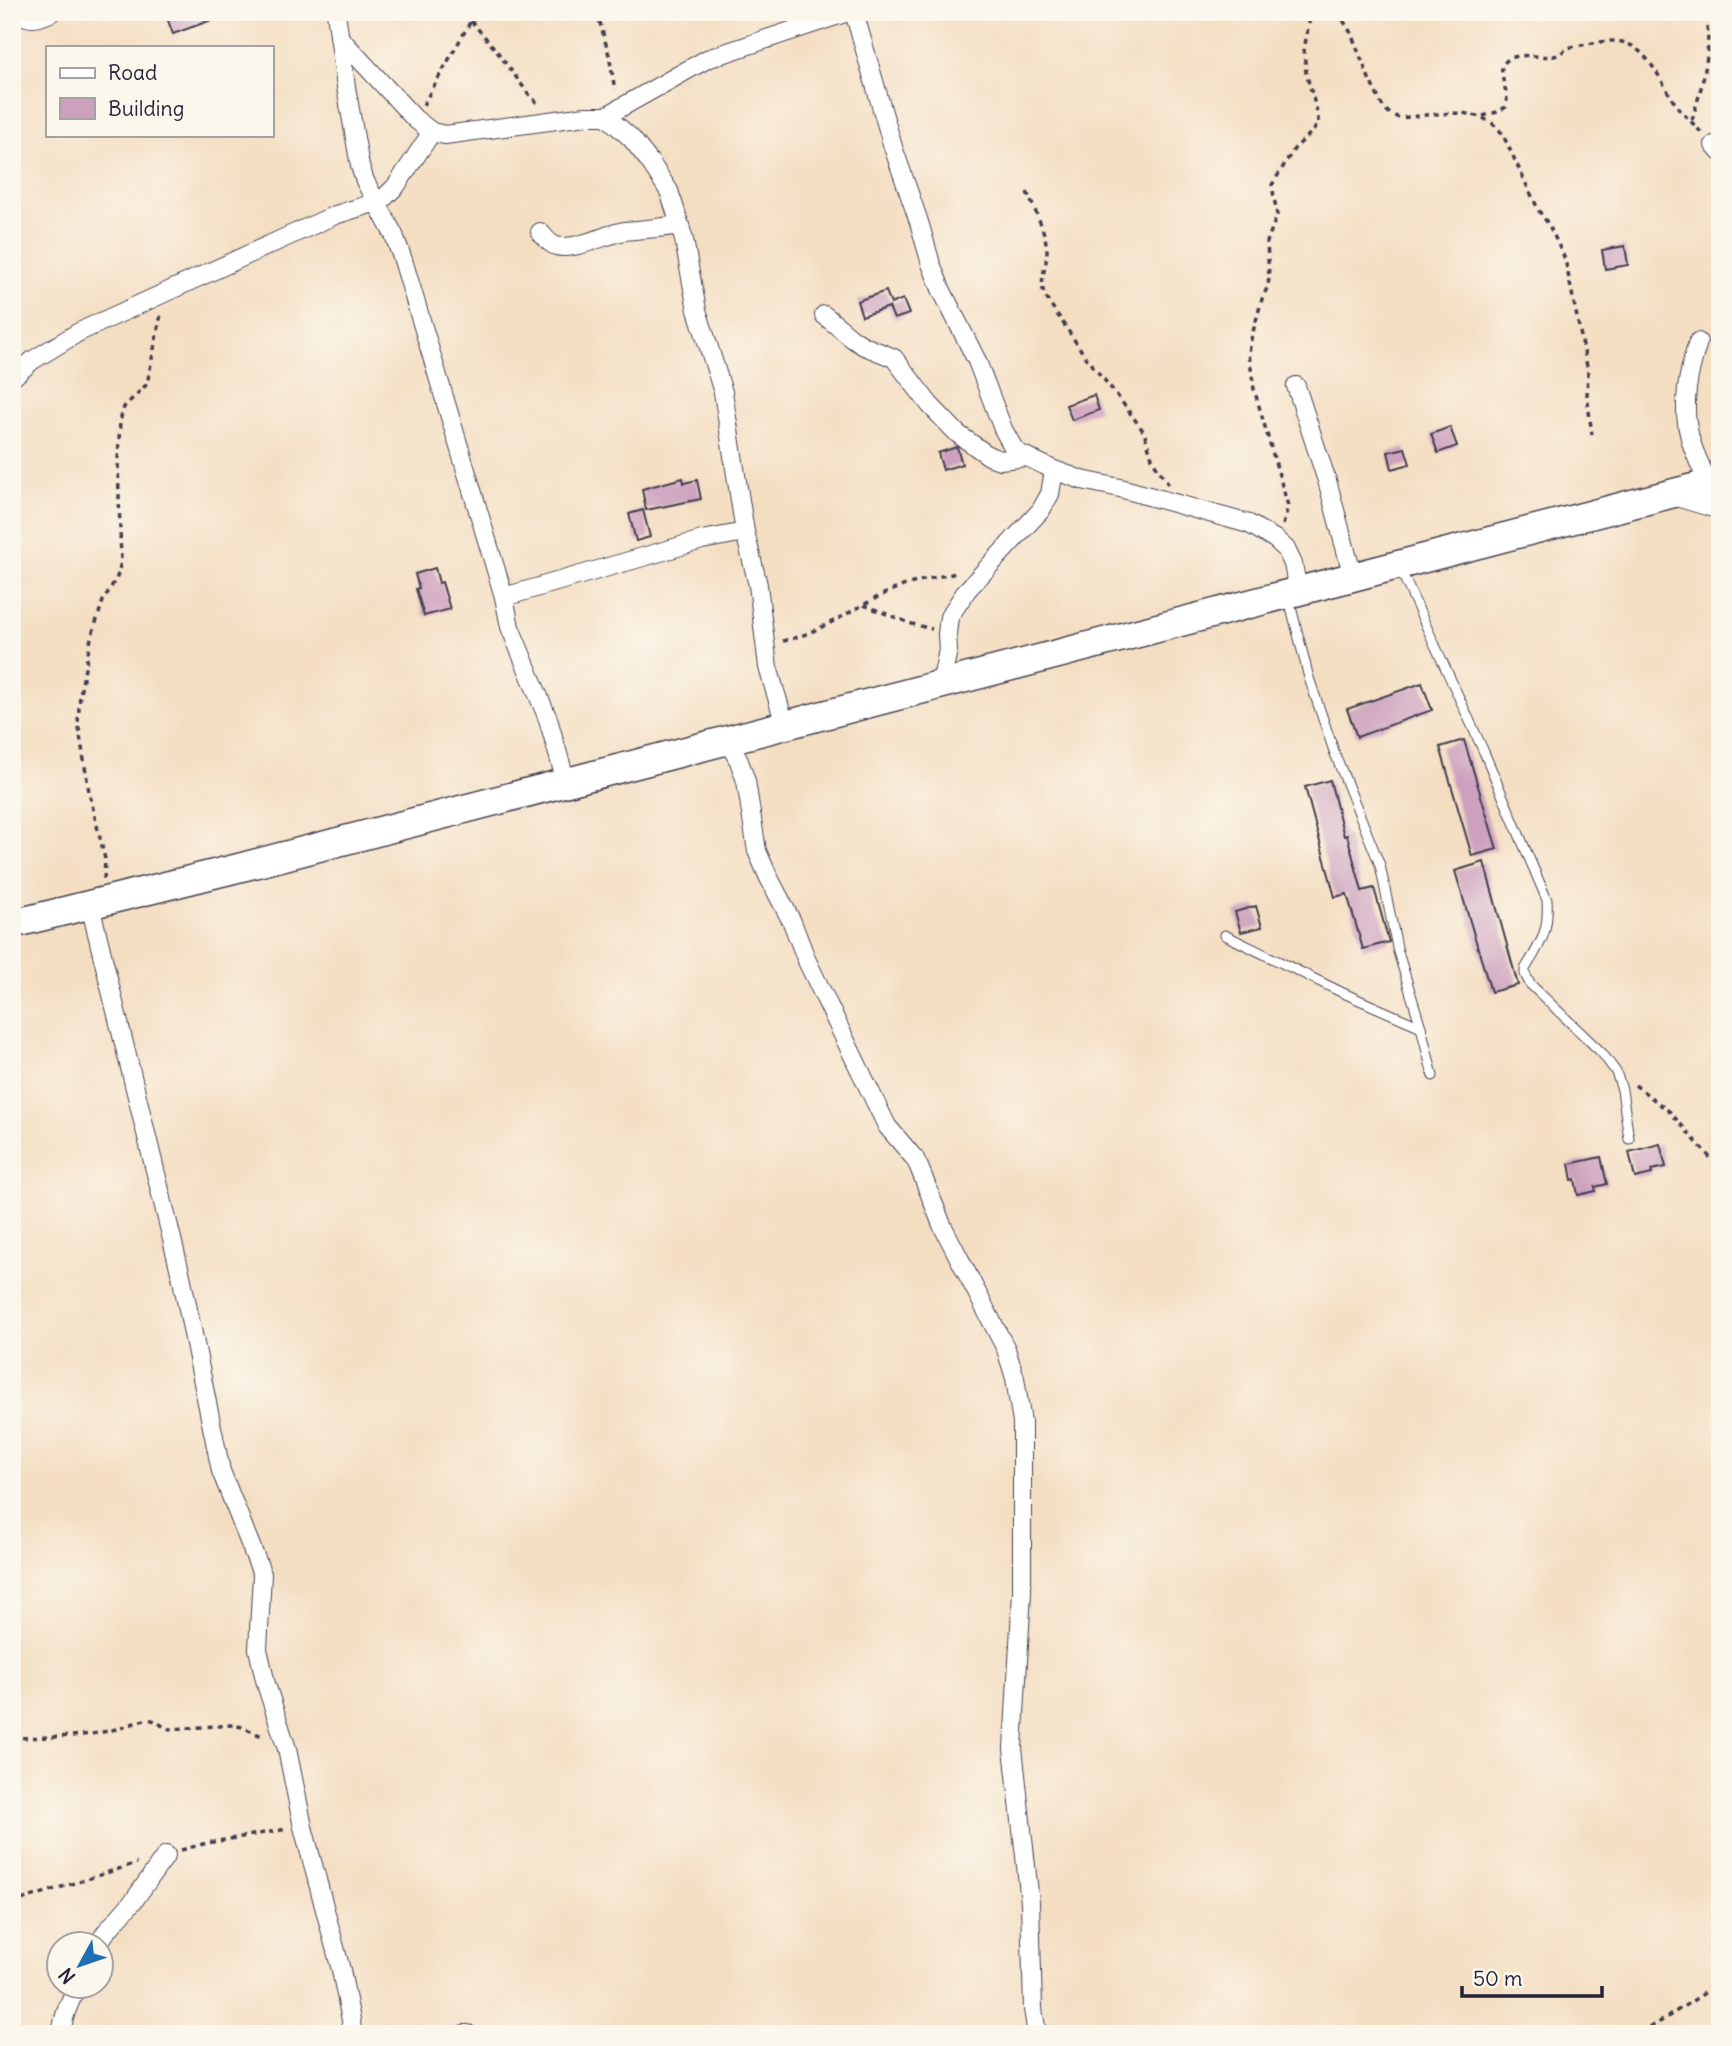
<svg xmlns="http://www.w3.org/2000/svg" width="1732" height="2046" font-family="Delius,sans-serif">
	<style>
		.building { fill: #cda1be }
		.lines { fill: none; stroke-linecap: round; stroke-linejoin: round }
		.lane-casing { stroke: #423e4f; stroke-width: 11 }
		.street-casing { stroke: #423e4f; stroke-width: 20 }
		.primary-casing { stroke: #423e4f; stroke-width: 31 }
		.path { stroke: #423e4f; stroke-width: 3.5; stroke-dasharray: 5 5; stroke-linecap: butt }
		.lane { stroke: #fff; stroke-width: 9 }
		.street { stroke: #fff; stroke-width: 18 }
		.primary { stroke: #fff; stroke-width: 28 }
	</style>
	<rect width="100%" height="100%" fill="#fbf7ec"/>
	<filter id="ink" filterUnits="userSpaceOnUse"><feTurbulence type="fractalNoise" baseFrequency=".0143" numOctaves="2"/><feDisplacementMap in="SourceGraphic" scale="14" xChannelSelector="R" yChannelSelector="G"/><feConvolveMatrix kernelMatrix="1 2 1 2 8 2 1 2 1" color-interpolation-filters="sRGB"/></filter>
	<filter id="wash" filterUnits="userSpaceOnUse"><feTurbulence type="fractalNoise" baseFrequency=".00686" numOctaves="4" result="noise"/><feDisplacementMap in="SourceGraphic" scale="28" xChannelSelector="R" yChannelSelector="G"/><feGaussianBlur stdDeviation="1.57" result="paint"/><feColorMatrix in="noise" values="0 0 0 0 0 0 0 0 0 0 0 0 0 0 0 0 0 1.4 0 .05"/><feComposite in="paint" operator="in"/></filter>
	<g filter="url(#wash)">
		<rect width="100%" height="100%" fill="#f4dec2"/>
		<g id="blocks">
			<g class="building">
				<polygon points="174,12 228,12 228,14 173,34 166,15"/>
				<polygon points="1625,246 1628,265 1605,269 1602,250"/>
				<polygon points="886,291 891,304 903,299 909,314 894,319 889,307 862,316 857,301"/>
				<polygon points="1094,395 1099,410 1072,420 1066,405"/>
				<polygon points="1450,427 1457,446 1438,453 1431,434"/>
				<polygon points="957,447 962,464 943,470 938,453"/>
				<polygon points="1405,448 1410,464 1392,469 1388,452"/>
				<polygon points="683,478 684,483 697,480 701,499 646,510 642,489"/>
				<polygon points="643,510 650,537 636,541 629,514"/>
				<polygon points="435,568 439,583 442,582 450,609 424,616 416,589 419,588 415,574"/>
				<polygon points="1422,683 1432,710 1357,737 1347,709"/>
				<polygon points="1464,740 1497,849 1472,856 1440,747"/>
				<polygon points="1330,780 1344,836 1347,835 1362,891 1374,888 1389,942 1363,949 1347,894 1335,897 1305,787"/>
				<polygon points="1484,862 1518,985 1491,992 1455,871"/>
				<polygon points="1256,906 1262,927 1241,932 1235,912"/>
				<polygon points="1660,1144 1666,1167 1651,1170 1652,1174 1635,1178 1629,1152"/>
				<polygon points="1601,1157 1607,1184 1595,1187 1596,1191 1578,1195 1575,1179 1572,1180 1569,1164"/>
			</g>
		</g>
	</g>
	<g filter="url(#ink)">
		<use href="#blocks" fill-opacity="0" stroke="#423e4f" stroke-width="2"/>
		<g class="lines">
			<defs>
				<g id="lane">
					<path d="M1400,569l84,183 63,148c2,32 -6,43 -22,69v5l5,10 72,69 14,19 6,18 7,49"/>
					<polyline points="1289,599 1309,678 1335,754 1380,865 1398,952 1421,1027 1433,1076"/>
					<polyline points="1225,935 1341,992 1421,1027"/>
				</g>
				<g id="street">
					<path d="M14,12c17,8 21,8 38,0"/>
					<polyline points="336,12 346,87 360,166 365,181 394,235 403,260 504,597 510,627 548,719 566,782"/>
					<polyline points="854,12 893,147 919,222 931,264 941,289 977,361 1003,429 1013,447 1018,453 1027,457 1054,470 1082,480 1120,488 1249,524 1275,539 1286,549 1293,564 1296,580 1289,593"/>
					<polyline points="339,37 415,119 432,132 445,135 586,116 606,116 631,138 650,162 669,191 675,209 684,240 697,310 723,392 745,532 758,585 768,667 785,725"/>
					<polyline points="606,116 707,59 848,12"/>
					<polyline points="1714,145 1720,152"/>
					<path d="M540,232c5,5 9,12 16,14 20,5 49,-12 69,-15 19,-2 36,-3 55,-6"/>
					<polyline points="824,315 853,339 864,346 894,358 930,405 958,434 989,456 1000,460 1027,457"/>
					<path d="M1698,342c-10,31 -17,64 -8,96 4,16 12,31 19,46"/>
					<polyline points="12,378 33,360 79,332 282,239 335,215 377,202 385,197 396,186 432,132"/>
					<polyline points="1296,386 1328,484 1353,577"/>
					<polyline points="1673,496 1720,510"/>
					<polyline points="504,597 702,540 745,532"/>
					<polyline points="941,684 948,650 947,634 949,617 967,590 1041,510 1050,494 1054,470"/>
					<polyline points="727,740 739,761 746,781 757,851 768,876 792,922 807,961 887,1126 915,1159 919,1167 942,1225 1006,1349 1015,1378 1022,1423 1022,1592 1013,1748 1030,1902 1033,2009 1037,2034"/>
					<polyline points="90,905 182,1280 221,1471 262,1574 258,1649 266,1684 287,1749 303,1827 341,1970 351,2020 352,2034"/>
					<polyline points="98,1944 106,1932 135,1899 166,1855"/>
					<path d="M62,2034c0,-17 8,-32 15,-48"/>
					<polyline points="464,2034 468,2034"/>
				</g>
				<polyline id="primary" points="12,924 242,867 1720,481"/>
			</defs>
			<use href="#lane" class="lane-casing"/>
			<use href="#street" class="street-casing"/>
			<use href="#primary" class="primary-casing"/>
			<g class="path">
				<polyline points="597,12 609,55 615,90"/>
				<polyline points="1338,12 1351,33 1370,81 1383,107 1390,114 1399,118 1436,114 1463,113 1481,117 1492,123 1502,133 1539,211 1549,225 1565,259 1588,371 1587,395 1592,435"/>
				<polyline points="471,21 496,50 527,92 538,104"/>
				<polyline points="423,105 476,12"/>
				<path d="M1483,116l14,-4 9,-5c4,-14 -8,-32 -3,-42 9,-16 36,-6 51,-9 6,-1 9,-5 14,-8 5,-2 36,-7 43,-7 35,-2 49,41 66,65 7,10 18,18 25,28"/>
				<path d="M1692,120c10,-34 22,-73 12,-108"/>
				<path d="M1027,192c8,19 19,39 20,59 0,17 -9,29 -2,45l42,63 29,35 28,38 9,29 15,23"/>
				<polyline points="1283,525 1288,506 1254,389 1249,354 1251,339 1262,299 1268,286 1269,277 1267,242 1277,215 1272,185 1294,149 1314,130 1318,123 1318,115 1306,73 1304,50 1311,12"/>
				<polyline points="864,605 912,624 932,629"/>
				<path d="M783,641c40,-9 73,-35 110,-51 21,-9 43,-13 64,-17"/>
				<polyline points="104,879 105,859 89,792 78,722 80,694 91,638 103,601 117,577 121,562 118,462 120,421 124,407 147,384 161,314"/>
				<polyline points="1635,1085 1670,1112 1720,1169"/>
				<path d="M12,1738c37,-1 73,0 108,-10 10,-2 22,-10 32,-8 6,1 11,8 18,9l63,-4 9,2 22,10"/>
				<polyline points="181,1850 207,1843 287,1829"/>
				<polyline points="12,1903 137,1863"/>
				<polyline points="1631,2034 1655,2025 1720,1983"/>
				<polyline points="1653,2034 1655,2025"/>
			</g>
			<use href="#lane" class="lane"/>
			<use href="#street" class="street"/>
			<use href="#primary" class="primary"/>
		</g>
	</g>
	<rect width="1732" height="2046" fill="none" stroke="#fbf7ec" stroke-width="42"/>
	<rect x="46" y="46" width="228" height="91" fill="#fbf7ec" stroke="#a4a2a5" stroke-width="2"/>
	<rect x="60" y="68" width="35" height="10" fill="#ffffff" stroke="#a4a2a5" stroke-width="2"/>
	<text x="108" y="80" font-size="21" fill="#22223b">Road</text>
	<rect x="60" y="98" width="35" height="21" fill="#cda1be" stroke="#a4a2a5" stroke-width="2"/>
	<text x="108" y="116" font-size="21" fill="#22223b">Building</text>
	<g transform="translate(80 1965) rotate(230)"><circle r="33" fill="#fbf7ec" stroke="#a4a2a5" stroke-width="2"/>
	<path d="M0-5L12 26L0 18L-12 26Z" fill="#1f6fb2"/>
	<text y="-10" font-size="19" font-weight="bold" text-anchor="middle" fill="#22223b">N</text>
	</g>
	<path d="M1462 1986v10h140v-10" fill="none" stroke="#22223b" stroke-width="3.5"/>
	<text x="1473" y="1986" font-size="21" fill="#22223b" stroke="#fbf7ec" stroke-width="5" paint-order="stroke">50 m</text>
</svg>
